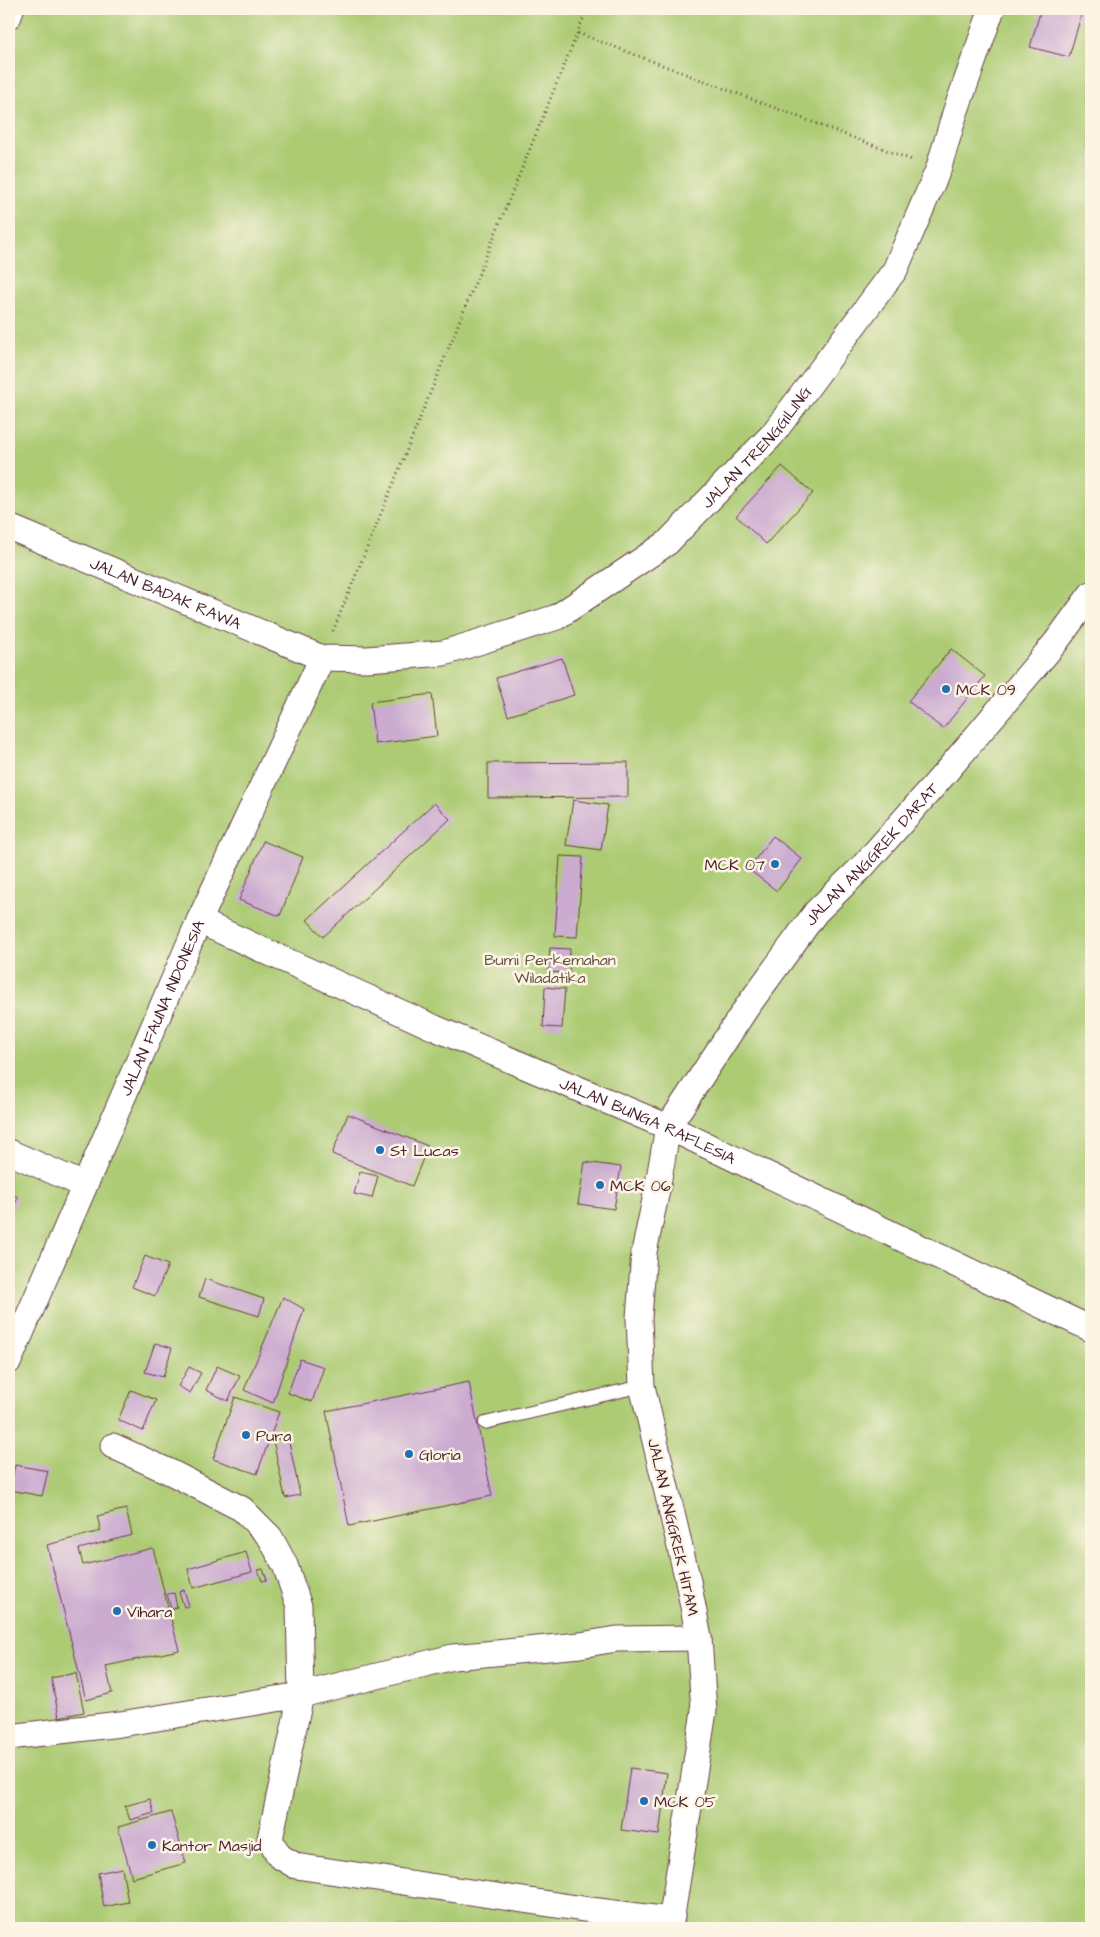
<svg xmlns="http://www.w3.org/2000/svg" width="1100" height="1937" font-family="'Architects Daughter',sans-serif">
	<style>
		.green { fill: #accb73; stroke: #7b754f }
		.building { fill: #cbabd0 }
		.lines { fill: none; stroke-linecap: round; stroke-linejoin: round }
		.lane-casing { stroke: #643d44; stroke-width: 14 }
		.street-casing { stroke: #643d44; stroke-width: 27 }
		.path { stroke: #643d44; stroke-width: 3; stroke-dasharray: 1 4; stroke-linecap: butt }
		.lane { stroke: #fff; stroke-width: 12 }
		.street { stroke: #fff; stroke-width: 25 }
		.poi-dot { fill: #1f6fb2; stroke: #fcf5e5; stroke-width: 2 }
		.labels { text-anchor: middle; stroke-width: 5; stroke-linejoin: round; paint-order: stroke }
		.street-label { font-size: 16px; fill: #4a1f2b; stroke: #fcf5e5 }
		.poi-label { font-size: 16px; fill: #4a1f2b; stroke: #fcf5e5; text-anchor: start }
		.park-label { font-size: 16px; fill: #675341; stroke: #fcf5e5 }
	</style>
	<rect width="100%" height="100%" fill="#fcf5e5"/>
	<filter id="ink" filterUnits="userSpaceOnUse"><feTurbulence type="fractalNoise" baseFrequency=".02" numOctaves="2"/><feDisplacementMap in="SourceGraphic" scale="10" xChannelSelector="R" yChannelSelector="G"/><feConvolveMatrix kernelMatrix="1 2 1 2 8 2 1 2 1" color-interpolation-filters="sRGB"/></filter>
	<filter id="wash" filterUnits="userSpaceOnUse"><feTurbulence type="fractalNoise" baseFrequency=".0096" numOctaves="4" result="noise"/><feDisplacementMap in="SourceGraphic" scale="20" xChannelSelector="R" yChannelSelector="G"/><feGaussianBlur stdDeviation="1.12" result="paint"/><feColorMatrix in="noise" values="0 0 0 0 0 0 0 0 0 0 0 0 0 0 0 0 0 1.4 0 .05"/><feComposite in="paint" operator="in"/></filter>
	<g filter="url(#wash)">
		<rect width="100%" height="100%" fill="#f7e8d1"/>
		<rect class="green" x="9" y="9" width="1082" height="1919"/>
		<g id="blocks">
			<g class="building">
				<polygon points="1041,9 1083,9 1069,57 1030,47"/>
				<polygon points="782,466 813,493 766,544 736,516"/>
				<polygon points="951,649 985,676 943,729 908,701"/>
				<polygon points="562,658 574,695 508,716 496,678"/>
				<polygon points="432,694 437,736 375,744 370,702"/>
				<polygon points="628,762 628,797 488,798 488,763"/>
				<polygon points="573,800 608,805 601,850 566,845"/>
				<polygon points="434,803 450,819 323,937 307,920"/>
				<polygon points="773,836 802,859 777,891 748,869"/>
				<polygon points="263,841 303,857 280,916 239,900"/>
				<polygon points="560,856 583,857 577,937 555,936"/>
				<polygon points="550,948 570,949 569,973 548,972"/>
				<polygon points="545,987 565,989 562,1028 543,1027"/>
				<polygon points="348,1114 428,1146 412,1186 332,1154"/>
				<polygon points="585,1162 621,1167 614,1209 578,1204"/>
				<polygon points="360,1172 378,1176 372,1198 354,1194"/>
				<polygon points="9,1193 18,1197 9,1217"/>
				<polygon points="145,1256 168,1265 155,1296 132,1287"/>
				<polygon points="205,1279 264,1299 259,1316 199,1297"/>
				<polygon points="283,1297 304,1309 273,1403 244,1390"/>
				<polygon points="155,1343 172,1348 163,1377 145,1372"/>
				<polygon points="300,1359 324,1367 312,1402 288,1393"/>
				<polygon points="217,1366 240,1376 228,1401 206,1390"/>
				<polygon points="189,1367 201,1373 190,1393 178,1386"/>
				<polygon points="469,1382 492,1496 349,1526 326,1411"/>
				<polygon points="131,1390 156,1400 143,1431 118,1420"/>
				<polygon points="235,1397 279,1412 257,1474 213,1459"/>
				<polygon points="288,1437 300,1495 285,1498 273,1440"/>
				<polygon points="15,1465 48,1471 42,1496 10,1490"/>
				<polygon points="126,1509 132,1535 79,1549 83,1565 153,1548 179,1650 106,1666 112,1693 86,1700 47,1545 101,1531 97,1516"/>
				<polygon points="246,1552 252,1572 193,1588 188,1569"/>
				<polygon points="263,1569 267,1580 262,1581 258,1570"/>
				<polygon points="184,1590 189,1606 184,1607 179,1592"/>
				<polygon points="174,1593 177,1607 171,1609 167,1594"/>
				<polygon points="76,1673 84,1712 59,1717 51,1678"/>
				<polygon points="630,1768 667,1773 659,1835 621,1830"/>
				<polygon points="150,1799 154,1813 130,1820 125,1806"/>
				<polygon points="171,1812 186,1863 132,1878 118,1827"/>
				<polygon points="122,1868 128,1902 104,1907 98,1873"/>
			</g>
		</g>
	</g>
	<g filter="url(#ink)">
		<use href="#blocks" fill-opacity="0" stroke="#643d44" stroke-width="1"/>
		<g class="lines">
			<defs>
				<polyline id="lane" points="485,1423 642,1386"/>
				<g id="street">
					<polyline points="9,16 11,9"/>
					<path id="s1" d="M9,527l313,131 45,1 77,-6 113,-36 110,-74 105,-108 123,-165 43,-100 17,-57 37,-104"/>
					<path id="s2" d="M199,921l236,107 233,99 423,202"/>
					<polyline points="9,1152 84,1185"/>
					<path id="s3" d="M9,1361l190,-440 123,-263"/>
					<polyline points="113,1446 172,1473 242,1509 270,1537 285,1565 299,1606 301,1695 270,1839 279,1856 296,1866 590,1910 670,1920"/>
					<polyline points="9,1737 120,1724 301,1695 453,1657 580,1645 617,1639 699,1638"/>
					<path id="s4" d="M670,1928l34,-217 -5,-73 -11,-57 -46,-195 -3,-68 5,-66 12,-57 12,-68 79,-120 69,-95 47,-46 83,-94 110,-130 35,-48"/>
				</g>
			</defs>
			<use href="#lane" class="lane-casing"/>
			<use href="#street" class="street-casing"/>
			<g class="path">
				<polyline points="578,33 912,160"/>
				<polyline points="333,631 587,9"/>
			</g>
			<use href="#lane" class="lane"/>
			<use href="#street" class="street"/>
		</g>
	</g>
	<g class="poi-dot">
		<circle cx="946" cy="689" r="5"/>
		<circle cx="775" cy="864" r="5"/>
		<circle cx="380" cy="1150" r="5"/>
		<circle cx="600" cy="1185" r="5"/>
		<circle cx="246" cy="1435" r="5"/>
		<circle cx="409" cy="1454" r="5"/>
		<circle cx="117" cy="1611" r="5"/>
		<circle cx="644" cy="1801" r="5"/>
		<circle cx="152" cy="1845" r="5"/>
	</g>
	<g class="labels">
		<g class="street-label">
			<text dy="6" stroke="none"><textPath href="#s1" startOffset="844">JALAN TRENGGILING</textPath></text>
			<text dy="6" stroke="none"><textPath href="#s1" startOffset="170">JALAN BADAK RAWA</textPath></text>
			<text dy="6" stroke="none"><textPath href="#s4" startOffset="1154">JALAN ANGGREK DARAT</textPath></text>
			<text dy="6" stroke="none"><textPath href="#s3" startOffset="385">JALAN FAUNA INDONESIA</textPath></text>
			<text dy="6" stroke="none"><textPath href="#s2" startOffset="491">JALAN BUNGA RAFLESIA</textPath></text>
			<text transform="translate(674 1527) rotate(77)" y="6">JALAN ANGGREK HITAM</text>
		</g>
		<g class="poi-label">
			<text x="956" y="695">MCK 09</text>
			<text x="765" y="870" text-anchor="end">MCK 07</text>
			<text x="390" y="1156">St Lucas</text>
			<text x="610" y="1191">MCK 06</text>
			<text x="256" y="1441">Pura</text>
			<text x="419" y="1460">Gloria</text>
			<text x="127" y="1617">Vihara</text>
			<text x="654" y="1807">MCK 05</text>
			<text x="162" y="1851">Kantor Masjid</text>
		</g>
		<g class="park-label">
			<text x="550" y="965">Bumi Perkemahan<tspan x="550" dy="18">Wiladatika</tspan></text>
		</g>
	</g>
	<rect width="1100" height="1937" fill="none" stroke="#fcf5e5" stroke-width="30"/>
</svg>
